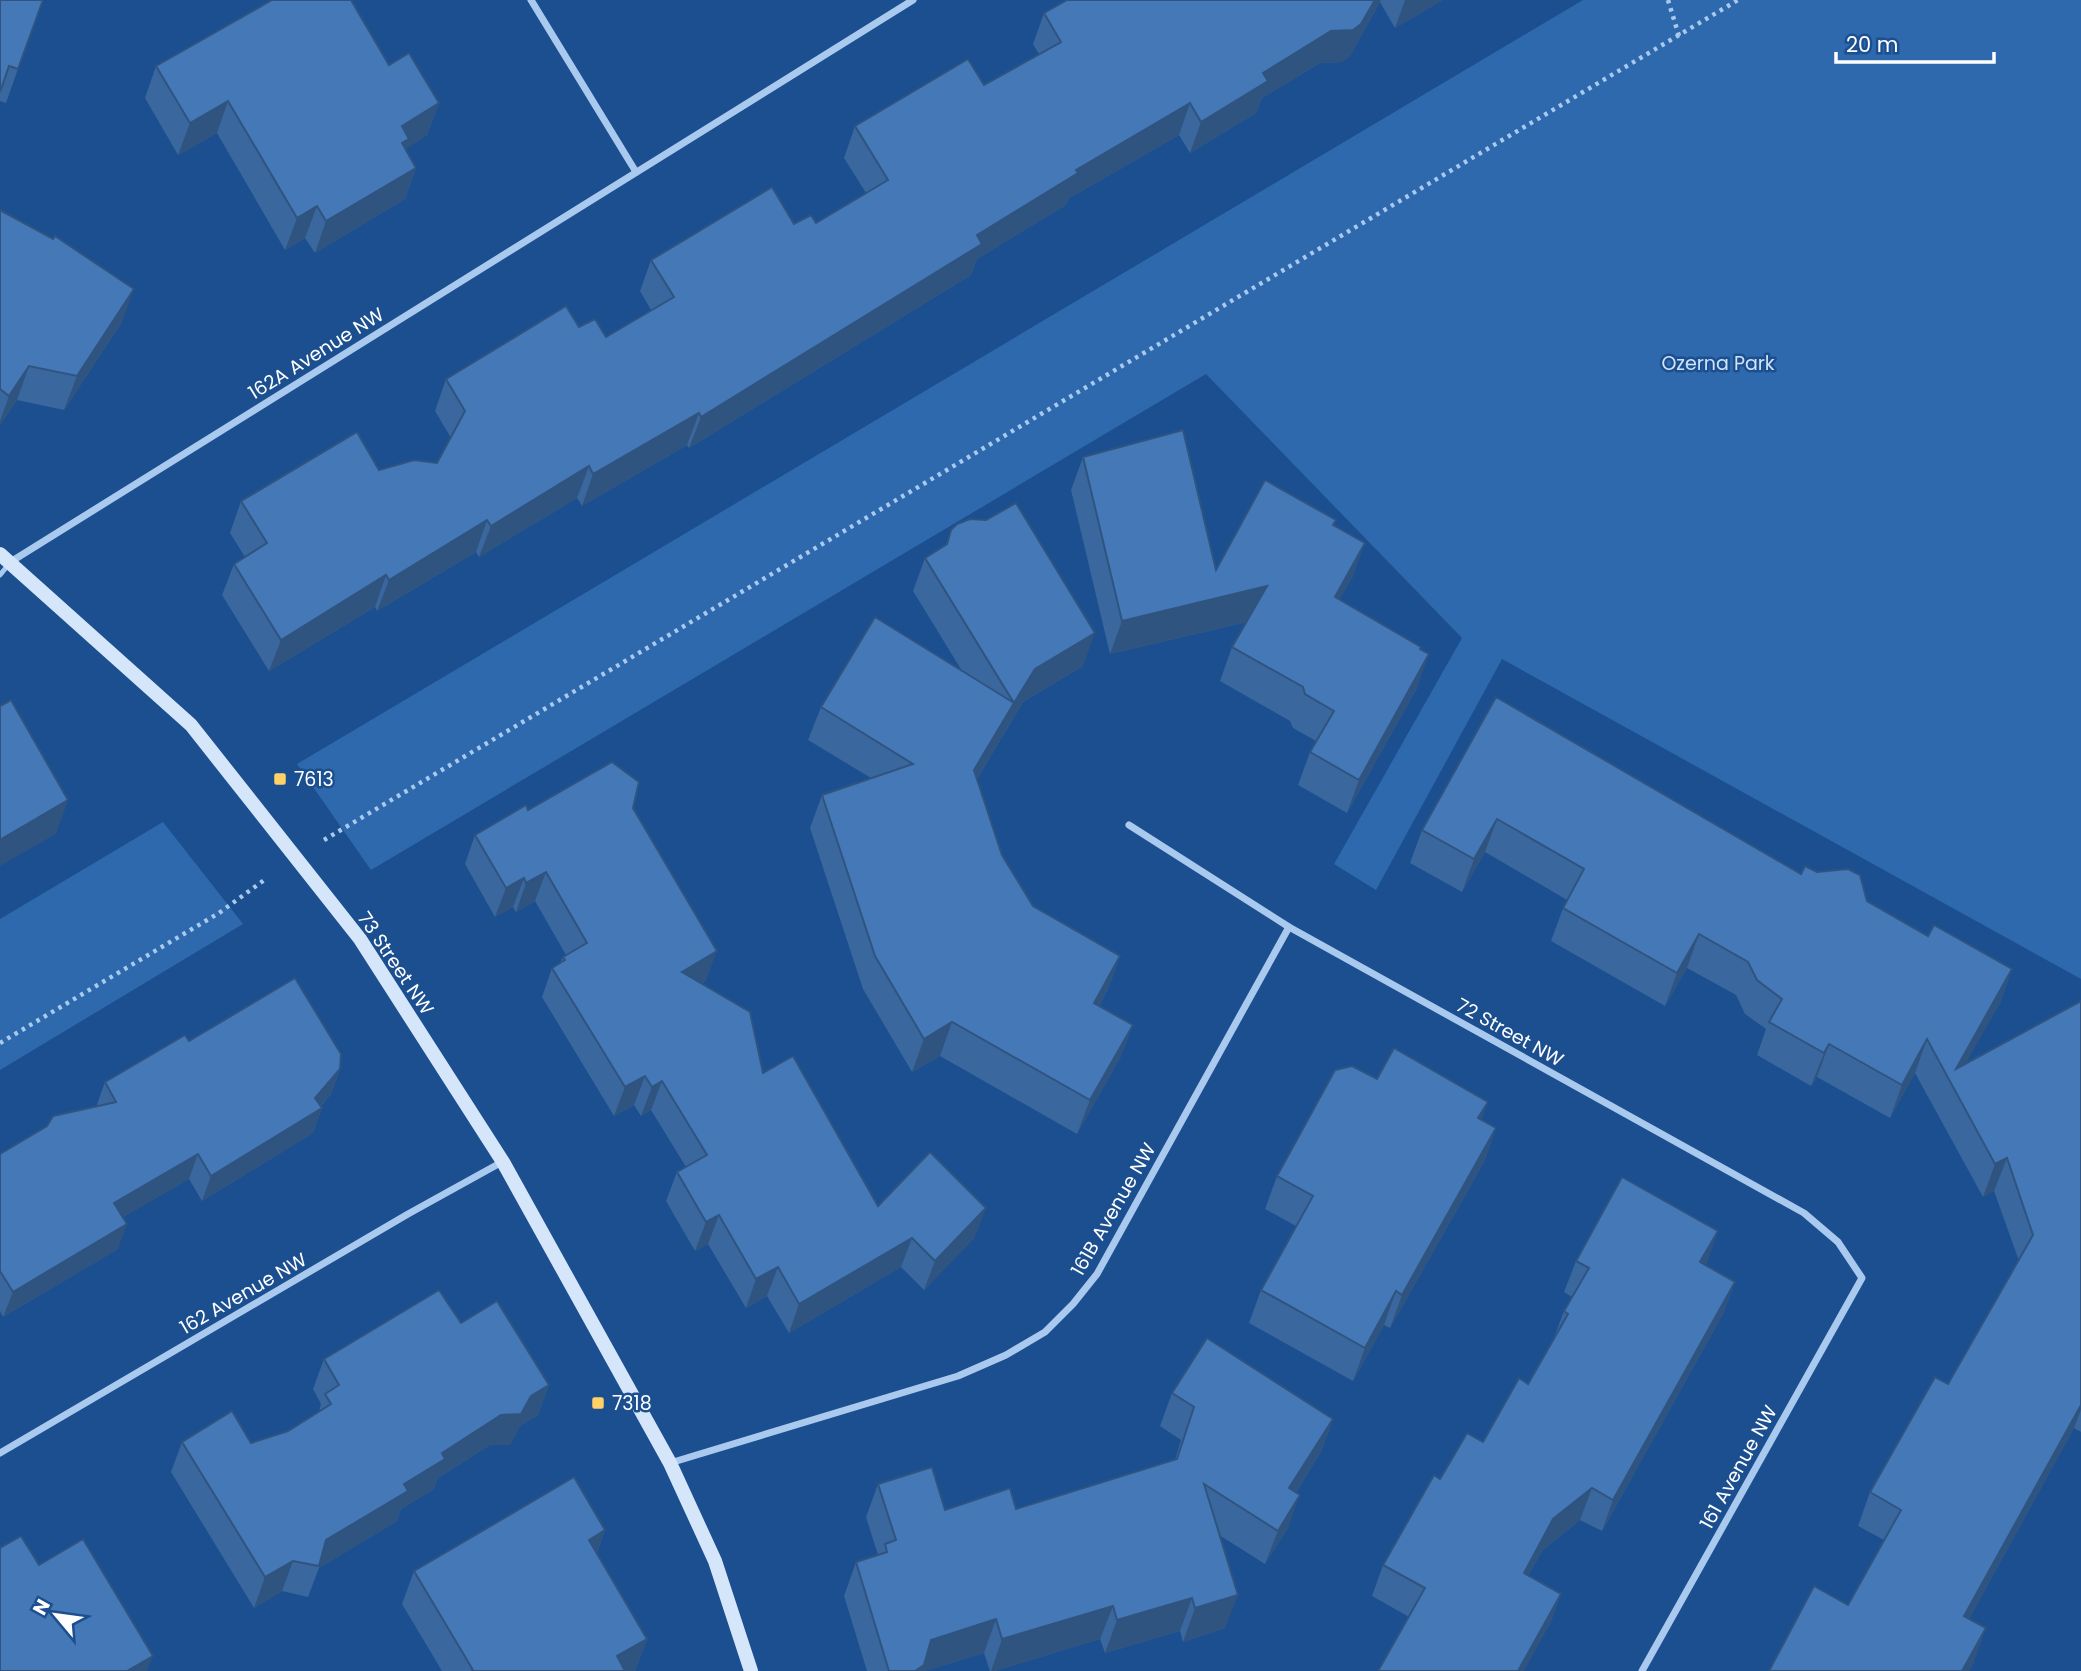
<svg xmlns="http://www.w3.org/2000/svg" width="2081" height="1671" font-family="Poppins,sans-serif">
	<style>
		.green { fill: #2e69ad }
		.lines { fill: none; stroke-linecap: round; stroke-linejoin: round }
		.path { stroke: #a9c9ee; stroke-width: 4.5; stroke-dasharray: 3.5 5; stroke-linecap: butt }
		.lane { stroke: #a9c9ee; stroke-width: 5 }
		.street { stroke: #a9c9ee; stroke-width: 7 }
		.secondary { stroke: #d6e6fa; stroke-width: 14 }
		.wall { fill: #3a679d }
		.shaded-wall { fill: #305480 }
		.building { fill: #4478b7; stroke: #305480; stroke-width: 2 }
		.poi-dot { fill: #ffd166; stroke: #1b4f8f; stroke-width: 2.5 }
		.labels { text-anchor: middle; stroke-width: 5; stroke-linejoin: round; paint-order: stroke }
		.street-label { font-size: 19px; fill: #fff; stroke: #1b4f8f }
		.park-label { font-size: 19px; fill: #cfe3fa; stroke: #1b4f8f }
		.poi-label { font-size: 19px; fill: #fff; stroke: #1b4f8f; text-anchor: start }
	</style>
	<rect width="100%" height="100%" fill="#1b4f8f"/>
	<g class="green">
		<polygon points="1583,0 2081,0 2081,979 1502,659 1376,890 1334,864 1462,638 1206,374 371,870 297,764"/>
		<polygon points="163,822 243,924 0,1070 0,919"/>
	</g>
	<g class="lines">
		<g class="path">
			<polyline points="1668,0 1679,36"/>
			<polyline points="324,840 1738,0"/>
			<polyline points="0,1043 219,913 267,878"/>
		</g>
		<polyline class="lane" points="0,575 9,564"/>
		<g class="street">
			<polyline points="531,0 636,172"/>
			<polyline points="12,561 913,0"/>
			<polyline points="1129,825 1289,927 1804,1213 1838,1242 1862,1278 1642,1671"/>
			<polyline points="0,1453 408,1214 502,1162"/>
			<polyline points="670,1463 958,1376 1006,1355 1045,1332 1073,1304 1097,1274 1289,927"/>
		</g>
		<polyline class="secondary" points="0,554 191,725 360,939 503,1162 670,1463 715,1561 751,1671"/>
	</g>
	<g class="wall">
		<polygon points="0,0 18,69 6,103 0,101"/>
		<polygon points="1067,0 1443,0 1395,28 1380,2 1350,56 1342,62 1320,63 1262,98 1256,113 1190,153 1179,135 1068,199 1066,205 977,259 971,275 689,448 687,445 582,506 577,498 479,557 476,552 377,611 375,607 269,671 222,595 234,564 245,557 230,533 241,501 379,470 437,463 451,438 435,411 446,379 579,327 606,337 651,310 640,291 651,260 794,224 816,223 866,193 844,158 855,126 984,85 1039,54 1033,44 1044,13"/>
		<polygon points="389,65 439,103 427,135 405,149 416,168 405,199 315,253 305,238 285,250 217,133 178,155 145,98 156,66"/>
		<polygon points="0,210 122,322 64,410 17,400 0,425"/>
		<polygon points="1083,457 1216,570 1336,520 1334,526 1353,576 1339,600 1420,650 1417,688 1347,813 1298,785 1310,752 1316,741 1293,728 1290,721 1220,681 1232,647 1247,622 1110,654 1071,490"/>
		<polygon points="951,530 1083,666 1023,702 977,779 1002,855 1033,906 1120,956 1108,989 1099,1006 1133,1025 1120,1058 1077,1134 940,1056 912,1072 863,989 810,828 822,795 871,778 808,740 821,707 962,671 913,591 925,558 946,545"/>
		<polygon points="1496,697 1801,874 1867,901 1928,936 2012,969 2000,1003 1965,1063 2081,1001 2081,1432 2074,1428 1969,1619 1974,1662 1969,1671 1769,1671 1848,1605 1884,1540 1858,1526 1870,1492 1948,1384 2019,1261 1994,1191 1983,1197 1915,1073 1890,1118 1817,1077 1811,1086 1757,1055 1766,1029 1745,1014 1736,995 1687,968 1665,1006 1551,941 1563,908 1567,900 1485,852 1462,892 1410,863 1422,830"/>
		<polygon points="633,808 706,980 701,984 763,1073 878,1206 975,1237 924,1290 901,1267 789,1333 767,1296 746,1308 708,1244 695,1251 666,1201 677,1172 686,1167 651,1110 641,1116 634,1105 614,1116 542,997 552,968 560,963 563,957 566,955 535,901 516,912 513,907 495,917 465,864 475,835 528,810"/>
		<polygon points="189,1041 340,1069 331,1094 321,1106 322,1108 313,1133 202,1201 189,1179 123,1217 118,1249 3,1317 0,1311 0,1154 96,1107 105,1082"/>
		<polygon points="1377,1079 1482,1120 1496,1128 1484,1162 1390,1328 1384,1325 1353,1381 1249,1323 1261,1290 1296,1226 1265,1209 1277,1176"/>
		<polygon points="1576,1261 1707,1263 1705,1266 1735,1282 1723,1314 1602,1531 1580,1520 1542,1551 1528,1576 1561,1594 1549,1626 1409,1617 1372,1596 1383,1565 1440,1479 1483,1442 1528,1384 1553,1340 1564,1311 1572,1297 1564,1292"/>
		<polygon points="461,1323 549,1385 538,1415 520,1426 510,1445 490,1445 438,1478 434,1489 401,1509 397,1521 319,1568 308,1597 282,1591 254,1608 171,1472 182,1442 251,1443 288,1431 319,1412 321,1404 313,1389 324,1359"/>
		<polygon points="1172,1393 1333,1419 1321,1452 1296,1492 1288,1528 1265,1564 1219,1535 1225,1628 1183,1642 1180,1631 1105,1653 1100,1639 995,1671 990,1671 984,1653 925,1671 867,1671 844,1596 856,1562 878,1555 866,1517 878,1484 945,1510 1016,1509 1175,1460 1181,1440 1160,1426"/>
		<polygon points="605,1530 597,1553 647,1639 635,1671 442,1671 402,1604 414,1571"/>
	</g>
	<g class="shaded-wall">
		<polygon points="1375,0 1381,0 1350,56 1342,62 1320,63 1262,98 1256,113 1190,153 1201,122 1263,73"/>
		<polygon points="1405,0 1443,0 1395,28"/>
		<polygon points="228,101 217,133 178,155 190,123"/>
		<polygon points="439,103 427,135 406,149 398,170 402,126"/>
		<polygon points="1190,103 1179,135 1068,199 1066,205 977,259 971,275 689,448 701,417 1076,170"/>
		<polygon points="416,168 405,199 315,253 326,221"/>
		<polygon points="317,206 305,238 285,250 297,218"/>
		<polygon points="134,289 122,322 64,410 77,376"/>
		<polygon points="29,366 17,400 0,425 0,421 9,396"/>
		<polygon points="699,413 687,445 582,506 593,474"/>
		<polygon points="589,466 577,498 479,557 491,526"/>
		<polygon points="487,520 476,552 377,611 389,580"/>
		<polygon points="1365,543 1353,576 1322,631 1335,597"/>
		<polygon points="386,575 375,607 269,671 281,640"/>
		<polygon points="1267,586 1255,620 1110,654 1122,621"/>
		<polygon points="1095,633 1083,666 1023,702 1002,736 1014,703 1035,669"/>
		<polygon points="1429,654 1417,688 1347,813 1359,780"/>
		<polygon points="1014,703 1002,737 962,803 974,770"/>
		<polygon points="68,800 56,834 0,866 0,840"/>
		<polygon points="1497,819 1485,852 1462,892 1474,859"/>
		<polygon points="546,872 535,901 516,912 526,883"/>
		<polygon points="524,878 513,907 495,917 506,888"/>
		<polygon points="1699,934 1687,968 1665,1006 1677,973"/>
		<polygon points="717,951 706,980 671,1001 682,972"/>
		<polygon points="1120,956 1108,989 1082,1036 1094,1003"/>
		<polygon points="2012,969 2000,1003 1953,1086 1956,1069"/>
		<polygon points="952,1022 940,1056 912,1072 924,1039"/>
		<polygon points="1133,1025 1120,1058 1077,1134 1090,1100"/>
		<polygon points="1927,1039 1915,1073 1890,1118 1902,1085"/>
		<polygon points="1829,1044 1817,1077 1811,1086 1824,1053"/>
		<polygon points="340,1069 331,1094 316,1111 322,1108 313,1133 202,1201 211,1176 315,1098"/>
		<polygon points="645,1076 634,1105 614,1116 625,1087"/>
		<polygon points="662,1081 651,1110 641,1116 652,1087"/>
		<polygon points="1488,1102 1476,1135 1478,1118"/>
		<polygon points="1496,1128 1484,1162 1390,1328 1402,1295"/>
		<polygon points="198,1154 189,1179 105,1228 114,1203"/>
		<polygon points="2007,1158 1994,1191 1983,1197 1995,1164"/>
		<polygon points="986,1208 975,1237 924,1290 935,1261"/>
		<polygon points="719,1215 708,1244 695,1251 706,1222"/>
		<polygon points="127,1224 118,1249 3,1317 13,1292"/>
		<polygon points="1718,1231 1707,1263 1688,1294 1700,1262"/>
		<polygon points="912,1238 901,1267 789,1333 799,1304"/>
		<polygon points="778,1267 767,1296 746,1308 756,1279"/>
		<polygon points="1735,1282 1723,1314 1602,1531 1613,1500"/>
		<polygon points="1396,1291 1384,1325 1353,1381 1365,1348"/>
		<polygon points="549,1385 538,1415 520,1426 510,1445 490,1445 438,1478 434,1489 401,1509 397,1521 319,1568 326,1540 404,1484 442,1453"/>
		<polygon points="2081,1405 2081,1410 2074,1428 1952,1650 1964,1616"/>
		<polygon points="1333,1419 1321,1452 1277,1521 1289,1488"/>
		<polygon points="1592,1488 1580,1520 1542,1551 1512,1604 1524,1573 1553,1519"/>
		<polygon points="1300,1495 1288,1528 1265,1564 1278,1531"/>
		<polygon points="605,1530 593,1564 589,1540"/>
		<polygon points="293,1561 282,1591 254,1608 265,1577"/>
		<polygon points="1561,1594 1549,1626 1524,1671 1518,1671"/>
		<polygon points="1238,1595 1225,1628 1183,1642 1195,1608"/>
		<polygon points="1192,1598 1180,1631 1105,1653 1117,1620"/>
		<polygon points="1113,1606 1100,1639 995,1671 991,1671 1002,1639"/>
		<polygon points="996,1619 984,1653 925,1671 915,1671 931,1640"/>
		<polygon points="1986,1628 1974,1662 1969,1671 1962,1671"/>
		<polygon points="647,1639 635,1671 611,1671 617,1656"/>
		<polygon points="153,1656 147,1671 127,1671"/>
	</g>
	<g class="building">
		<polygon points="0,0 43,0 18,69 9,66 0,92"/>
		<polygon points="272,0 351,0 389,65 409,53 439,103 402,126 409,139 402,143 416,168 326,221 317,206 297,218 228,101 190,123 156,66"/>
		<polygon points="1067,0 1375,0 1361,24 1353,30 1331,31 1263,73 1268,81 1201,122 1190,103 1076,170 1078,173 977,235 982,244 701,417 699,413 593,474 589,466 491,526 487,520 389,580 386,575 281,640 234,564 267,543 241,501 357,432 379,470 414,460 437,463 465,411 446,379 566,306 579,327 595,319 606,337 674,297 651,260 772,187 794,224 811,215 816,223 888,180 855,126 968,59 984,85 1061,42 1044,13"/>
		<polygon points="0,210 53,239 55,236 134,289 77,376 29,366 9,396 0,389"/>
		<polygon points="1183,430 1216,570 1265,480 1336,520 1333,525 1365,543 1335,597 1421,647 1420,649 1429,654 1359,780 1310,752 1334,711 1305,694 1303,687 1232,647 1267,586 1122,621 1083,457"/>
		<polygon points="1016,503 1095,633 1035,669 1014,703 925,558 947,544 951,530 957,524 970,519 986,520"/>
		<polygon points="875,617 1014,703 974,770 1002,855 1033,906 1120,956 1094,1003 1133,1025 1090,1100 952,1022 924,1039 875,956 822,795 913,764 821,707"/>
		<polygon points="1496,697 1801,874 1805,866 1817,872 1848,869 1860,875 1867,901 1928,936 1934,925 2012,969 1956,1069 2081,1001 2081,1405 1964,1616 1986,1628 1962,1671 1769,1671 1814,1586 1848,1605 1901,1510 1870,1492 1935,1377 1948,1384 2033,1235 2007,1158 1995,1164 1927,1039 1902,1085 1829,1044 1824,1053 1769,1022 1782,999 1757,980 1748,962 1699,934 1677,973 1563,908 1584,869 1497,819 1474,859 1422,830"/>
		<polygon points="11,700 68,800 0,840 0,706"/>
		<polygon points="612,762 639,782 633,808 717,951 682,972 750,1012 763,1073 793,1056 878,1206 930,1152 986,1208 935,1261 912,1238 799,1304 778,1267 756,1279 719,1215 706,1222 677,1172 707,1155 662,1081 652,1087 645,1076 625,1087 552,968 565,960 563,957 587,943 546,872 526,883 524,878 506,888 475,835 526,805 528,810"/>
		<polygon points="295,978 341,1054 340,1069 315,1098 322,1108 211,1176 198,1154 114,1203 127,1224 13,1292 0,1271 0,1154 47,1126 53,1116 116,1102 105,1082 185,1035 189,1041"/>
		<polygon points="1394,1048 1488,1102 1478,1118 1496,1128 1402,1295 1396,1291 1365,1348 1261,1290 1313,1196 1277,1176 1335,1070 1352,1066 1377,1079"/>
		<polygon points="1622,1177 1718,1231 1700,1262 1735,1282 1613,1500 1592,1488 1553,1519 1524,1573 1561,1594 1518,1671 1378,1671 1425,1588 1383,1565 1434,1475 1440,1479 1467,1433 1483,1442 1519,1378 1528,1384 1568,1314 1564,1311 1589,1268 1576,1261"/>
		<polygon points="439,1290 461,1323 497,1301 549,1385 531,1396 521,1414 501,1415 442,1453 445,1459 404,1484 408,1491 326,1540 319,1566 293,1561 265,1577 182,1442 232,1411 251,1443 288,1431 331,1404 325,1394 339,1385 324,1359"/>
		<polygon points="1207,1338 1333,1419 1289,1488 1300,1495 1278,1531 1204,1484 1238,1595 1195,1608 1192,1598 1117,1620 1113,1606 1002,1639 996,1619 931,1640 924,1665 915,1671 889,1671 856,1562 887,1552 885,1544 896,1540 878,1484 932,1467 945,1510 1010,1488 1016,1509 1177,1459 1194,1407 1172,1393"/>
		<polygon points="574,1477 605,1530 589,1540 647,1639 617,1656 625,1671 471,1671 473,1670 414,1571"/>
		<polygon points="21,1536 39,1565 83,1539 153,1656 127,1671 0,1671 0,1548"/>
	</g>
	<g class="poi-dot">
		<rect x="273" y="772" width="14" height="14" rx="3.5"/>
		<rect x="591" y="1396" width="14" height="14" rx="3.5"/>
	</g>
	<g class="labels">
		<g class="street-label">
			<text transform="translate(316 353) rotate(-32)" y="7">162A Avenue NW</text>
			<text transform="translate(396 963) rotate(56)" y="7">73 Street NW</text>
			<text transform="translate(1510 1032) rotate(29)" y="7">72 Street NW</text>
			<text transform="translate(1113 1209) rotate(-60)" y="7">161B Avenue NW</text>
			<text transform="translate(243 1293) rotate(-30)" y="7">162 Avenue NW</text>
			<text transform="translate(1738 1467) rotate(-61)" y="7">161 Avenue NW</text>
		</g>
		<g class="park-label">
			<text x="1718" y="370">Ozerna Park</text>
		</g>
		<g class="poi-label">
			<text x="294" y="786">7613</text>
			<text x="612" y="1410">7318</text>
		</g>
	</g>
	<g transform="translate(56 1615) rotate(299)" stroke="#1b4f8f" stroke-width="5" paint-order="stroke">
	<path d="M0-5L12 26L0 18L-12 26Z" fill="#ffffff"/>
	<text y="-10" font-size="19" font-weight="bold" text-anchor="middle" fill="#ffffff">N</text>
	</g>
	<path d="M1836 52v10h158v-10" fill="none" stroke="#ffffff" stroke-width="3.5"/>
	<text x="1846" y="52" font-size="21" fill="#ffffff" stroke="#1b4f8f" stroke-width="5" paint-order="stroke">20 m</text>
</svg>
